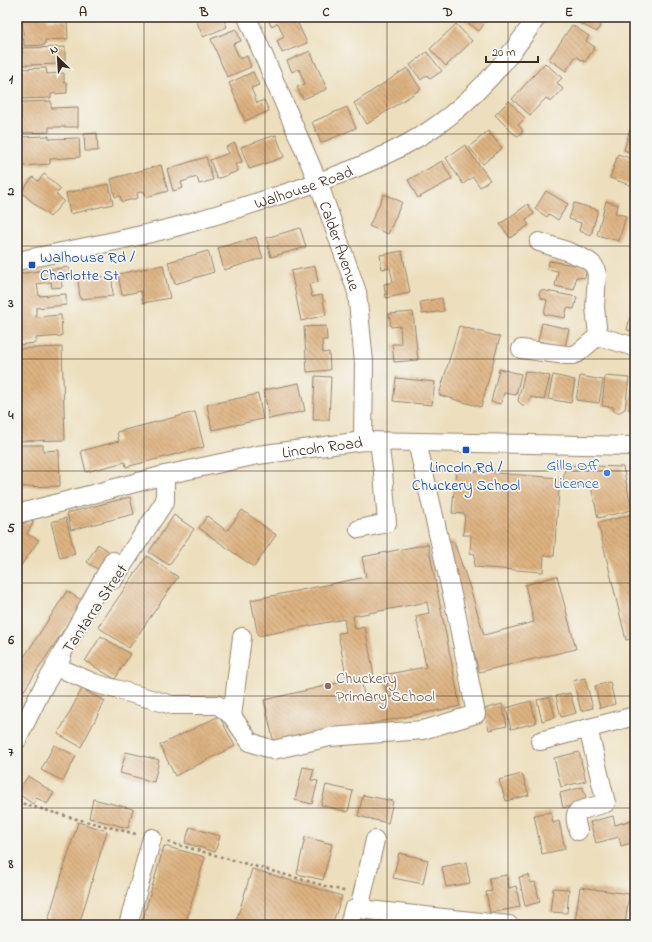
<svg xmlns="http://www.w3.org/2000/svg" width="652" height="942" font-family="'Indie Flower',sans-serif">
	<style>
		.park { fill: url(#park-crowns); stroke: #697646 }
		.building { fill: url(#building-back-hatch); fill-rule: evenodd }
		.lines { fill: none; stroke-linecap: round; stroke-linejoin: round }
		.minor-casing { stroke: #94846e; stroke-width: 20 }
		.path { stroke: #94846e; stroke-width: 2.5; stroke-dasharray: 3 3; stroke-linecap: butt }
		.minor { stroke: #fff; stroke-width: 18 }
		.grid { fill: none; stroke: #3b2a1e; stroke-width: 1; stroke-opacity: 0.55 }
		.transit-dot { fill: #1a4fb4; stroke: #f6f6f2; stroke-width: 1.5 }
		.shop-dot { fill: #3f7fe0; stroke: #f6f6f2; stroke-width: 1.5 }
		.education-dot { fill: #8d6e63; stroke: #f6f6f2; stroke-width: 1.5 }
		.labels { text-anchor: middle; stroke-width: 3.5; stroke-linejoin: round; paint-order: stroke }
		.street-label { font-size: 16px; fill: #3b2a1e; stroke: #f6f6f2 }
		.transit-label { font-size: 16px; fill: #164399; stroke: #f6f6f2; text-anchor: start }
		.shop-label { font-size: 16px; fill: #366cbe; stroke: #f6f6f2; text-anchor: end }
		.education-label { font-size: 16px; fill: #785e54; stroke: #f6f6f2; text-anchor: start }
		.neatline { fill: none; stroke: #3b2a1e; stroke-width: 1.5 }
		.grid-label { font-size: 13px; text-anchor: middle; font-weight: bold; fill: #3b2a1e }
	</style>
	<defs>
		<pattern id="park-crowns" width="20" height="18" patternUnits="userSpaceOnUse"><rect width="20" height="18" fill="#97c16e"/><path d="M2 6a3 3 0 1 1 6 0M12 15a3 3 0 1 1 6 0" fill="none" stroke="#7c9d5a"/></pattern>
		<pattern id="building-back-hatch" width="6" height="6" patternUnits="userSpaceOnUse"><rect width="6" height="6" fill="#ddb281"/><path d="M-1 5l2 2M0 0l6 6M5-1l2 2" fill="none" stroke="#b49169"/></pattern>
	</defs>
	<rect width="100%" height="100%" fill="#f6f6f2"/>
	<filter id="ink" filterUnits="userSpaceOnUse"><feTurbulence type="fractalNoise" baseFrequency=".025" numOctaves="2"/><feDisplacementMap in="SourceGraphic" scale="8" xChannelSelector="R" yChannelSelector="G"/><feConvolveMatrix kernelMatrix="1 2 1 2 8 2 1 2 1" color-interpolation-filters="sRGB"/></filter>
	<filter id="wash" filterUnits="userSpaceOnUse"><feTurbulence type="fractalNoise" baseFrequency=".012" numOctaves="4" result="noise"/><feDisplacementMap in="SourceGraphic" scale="16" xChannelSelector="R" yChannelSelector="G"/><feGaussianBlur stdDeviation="0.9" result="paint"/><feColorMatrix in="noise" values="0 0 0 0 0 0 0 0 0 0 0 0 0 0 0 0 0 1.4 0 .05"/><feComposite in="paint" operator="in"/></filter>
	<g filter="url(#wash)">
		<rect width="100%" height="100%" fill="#eddfbd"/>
		<polygon class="park" points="356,917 442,925 354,925"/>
		<g id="blocks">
			<g class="building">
				<polygon points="22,17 48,17 48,20 67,20 68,39 45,40 45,45 24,46"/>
				<polygon points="195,17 214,17 215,19 219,17 223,17 227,27 203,37"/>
				<polygon points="267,17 295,17 307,43 282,53 277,41 284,37 278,23 271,26"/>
				<polygon points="460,17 489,17 479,31"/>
				<polygon points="574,17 604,17 597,32 573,20"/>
				<polygon points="456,24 472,41 446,66 430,49"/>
				<polygon points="572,25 589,36 586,41 595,47 585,62 576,56 566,71 549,59"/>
				<polygon points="236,29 241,41 233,44 240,59 247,56 251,67 227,77 211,39"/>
				<polygon points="65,47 65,64 22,65 22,48"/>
				<polygon points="310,51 327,89 303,99 297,87 305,84 299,69 292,72 287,61"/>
				<polygon points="427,52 442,71 430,79 427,75 421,80 410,65"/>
				<polygon points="545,63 562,78 557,83 563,89 551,102 546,98 530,115 512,99"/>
				<polygon points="46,68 47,74 64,73 64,83 67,83 67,93 51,94 51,98 21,99 19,69"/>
				<polygon points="407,68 421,89 367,124 354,103"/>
				<polygon points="253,72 259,85 251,88 257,103 264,100 269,111 245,121 229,83"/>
				<polygon points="51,101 51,108 78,107 78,127 49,127 49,132 21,133 21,102"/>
				<polygon points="509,101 525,118 518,125 522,129 522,133 518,136 514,134 495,115"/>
				<polygon points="347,107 356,128 321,143 312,122"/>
				<polygon points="630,129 635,131 635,154 624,150"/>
				<polygon points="488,131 502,148 483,164 469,147"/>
				<polygon points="97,133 98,151 85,151 84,134"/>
				<polygon points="276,135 284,157 249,169 241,147"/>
				<polygon points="49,136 49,139 79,138 80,157 50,159 50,164 22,166 21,137"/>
				<polygon points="235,143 242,162 235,164 238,171 217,179 210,160 229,153 226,147"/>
				<polygon points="465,145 490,180 480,187 473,177 463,184 446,158"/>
				<polygon points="618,154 635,160 635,181 633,186 610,178"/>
				<polygon points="206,157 213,180 199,184 197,177 181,182 183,188 173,191 167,169"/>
				<polygon points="442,161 452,179 418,198 408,180"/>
				<polygon points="161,165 168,191 146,197 144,191 137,193 138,198 122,202 120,196 115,197 111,179"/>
				<polygon points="44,174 61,189 56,194 64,201 50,217 21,192 33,177 38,181"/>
				<polygon points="109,184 113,204 70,214 66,193"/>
				<polygon points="546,191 568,204 558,220 549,214 547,217 535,209"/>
				<polygon points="384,194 402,202 388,234 369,226"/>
				<polygon points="606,201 618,205 615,213 626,216 619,241 597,235"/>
				<polygon points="574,203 598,210 591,235 579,231 581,223 569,219"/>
				<polygon points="528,204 534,214 525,220 529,225 510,238 500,224"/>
				<polygon points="300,228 306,247 271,257 266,238"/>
				<polygon points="256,237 263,258 224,270 218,248"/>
				<polygon points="208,251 214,272 175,284 168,262"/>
				<polygon points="402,251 410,293 386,298 384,284 393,282 390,268 382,269 380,255"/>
				<polygon points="549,261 587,267 585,278 576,277 574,290 555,286 558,271 547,269"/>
				<polygon points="163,265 170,298 143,303 141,291 122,295 118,274"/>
				<polygon points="315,266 318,282 309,284 312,297 322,295 326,315 301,321 291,271"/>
				<polygon points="68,267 70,269 71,272 67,276 61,277 62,287 52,288 51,282 37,284 39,296 66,294 66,305 36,308 36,317 61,315 62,336 36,338 36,343 17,345 17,274"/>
				<polygon points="112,276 113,296 80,299 78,279"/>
				<polygon points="541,290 577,297 574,309 567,308 565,318 544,314 547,300 541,298 539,294"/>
				<polygon points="442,298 444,311 422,314 420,302"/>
				<polygon points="413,312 418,360 394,362 392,344 401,344 400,326 391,327 389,314"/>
				<polygon points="630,317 635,318 635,331 627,330"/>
				<polygon points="542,323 569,329 565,347 538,341"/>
				<polygon points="326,326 327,340 322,340 323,353 329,352 330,370 307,372 304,327"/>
				<polygon points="459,326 500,337 481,407 439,395"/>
				<polygon points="62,347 65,440 19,441 17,392 17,349"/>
				<polygon points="499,369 521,374 516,395 504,393 501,404 491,402"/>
				<polygon points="525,371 550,376 544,400 531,397 528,403 525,406 521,404 518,401"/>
				<polygon points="553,375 575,380 571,403 548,399"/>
				<polygon points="315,376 331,377 329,420 313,420"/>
				<polygon points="580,376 603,380 599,403 576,400"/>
				<polygon points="605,376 629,378 625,409 620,412 615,412 613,410 613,407 602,406"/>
				<polygon points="396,378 435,382 432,405 393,401"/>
				<polygon points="634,378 635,378 635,411 629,410"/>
				<polygon points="299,383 305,411 269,419 264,390"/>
				<polygon points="258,394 263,419 212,430 207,405"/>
				<polygon points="195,412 204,447 126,467 125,462 86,472 81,451 119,441 117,432"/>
				<polygon points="19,445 43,445 43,451 59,450 60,486 19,487"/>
				<polygon points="565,465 623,467 632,510 598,518 591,486 563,484"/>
				<polygon points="456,470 560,478 554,556 544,555 543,572 474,567 475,554 470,553 471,535 463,535 465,514 452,513"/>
				<polygon points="130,497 134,514 71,530 67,513"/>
				<polygon points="242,510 276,535 254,567 199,528 207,516 227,531"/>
				<polygon points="634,514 635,520 635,638 626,640 598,523"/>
				<polygon points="174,515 194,529 169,565 149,552"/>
				<polygon points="66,518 75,554 60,558 51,522"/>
				<polygon points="34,521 27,534 39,540 17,571 17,525"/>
				<polygon points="447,542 454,542 470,588 484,635 534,622 525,585 557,576 576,649 479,672"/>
				<polygon points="98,544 116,556 105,574 87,562"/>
				<path d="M428,544l32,162 -186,37 -10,-43 83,-19 -9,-48 8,-1 -2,-13 -86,17 -7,-36 115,-23 -4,-20zM427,602l2,11 -13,3 10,51 -43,8 4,22 -22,4 -4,-23 13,-2 -9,-49 -10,2 -2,-13z"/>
				<polygon points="147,556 178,577 129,648 98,627"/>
				<polygon points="67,591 83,601 19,698 17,697 17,668"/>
				<polygon points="101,636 130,654 115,679 85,661"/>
				<polygon points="585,678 593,708 581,711 573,681"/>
				<polygon points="610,682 615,704 600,708 595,686"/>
				<polygon points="82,689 105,701 81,747 58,734"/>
				<polygon points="570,693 576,713 561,717 556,696"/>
				<polygon points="550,697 555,717 542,721 537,700"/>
				<polygon points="531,701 536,723 511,729 506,708"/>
				<polygon points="502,704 507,726 489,730 484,709"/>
				<polygon points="219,716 235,746 175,776 160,745"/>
				<polygon points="54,745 76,756 63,781 41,770"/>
				<polygon points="126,752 159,760 154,782 120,773"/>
				<polygon points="579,752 586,781 561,787 554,758"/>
				<polygon points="303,767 314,769 311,780 318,781 312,804 295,800"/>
				<polygon points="522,774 529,795 506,801 499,780"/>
				<polygon points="28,776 54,793 47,804 37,798 33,804 17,793"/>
				<polygon points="326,785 353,791 348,812 321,805"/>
				<polygon points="583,787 587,802 563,808 560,793"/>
				<polygon points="363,795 393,801 388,823 358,816"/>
				<polygon points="93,799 133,809 128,828 89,818"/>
				<polygon points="551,812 553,823 559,821 565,849 542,854 534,815"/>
				<polygon points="613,816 615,825 635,819 635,842 621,846 619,837 596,843 590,822"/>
				<polygon points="78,822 107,831 79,925 66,925 48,920"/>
				<polygon points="190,827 220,836 215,852 185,843"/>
				<polygon points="305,837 332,844 323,880 297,874"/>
				<polygon points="164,846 205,857 185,925 141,925"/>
				<polygon points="399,853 428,860 423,884 393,878"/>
				<polygon points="466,862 470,883 446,887 442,867"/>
				<polygon points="252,869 342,896 332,925 235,925"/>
				<polygon points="507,875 509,888 516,886 520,907 490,913 486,892 492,891 489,878"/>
				<polygon points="529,875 530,883 535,882 540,902 525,906 519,877"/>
				<polygon points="580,887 629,894 625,925 601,925 575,922"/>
				<polygon points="553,888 569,889 567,913 550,912"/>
			</g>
		</g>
	</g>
	<g filter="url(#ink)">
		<use href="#blocks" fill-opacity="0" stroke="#94846e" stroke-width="1"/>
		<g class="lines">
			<defs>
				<g id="minor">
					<path id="s1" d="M247,17l71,165 39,110 7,70 -1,79"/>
					<path id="s2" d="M17,261c54,-11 109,-21 162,-35 35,-10 70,-21 104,-32 49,-16 100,-34 144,-62 32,-20 64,-53 87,-83 8,-10 15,-21 23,-32"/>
					<polyline points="598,336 635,347"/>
					<path d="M521,349l45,6h7l5,-2 20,-17 -3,-29 2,-32c-1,-3 -1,-6 -3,-9 -7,-10 -43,-20 -55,-24"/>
					<path id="s3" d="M17,514l148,-39 93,-20 105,-14 272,5"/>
					<polyline points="359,529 387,523 383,472 379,442"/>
					<polyline points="113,561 55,666 94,683 172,705 218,705 232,716 250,742 273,750 330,737 423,730 476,714 456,612 417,442"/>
					<polyline points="113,580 165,501 165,475"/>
					<polyline points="232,716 242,637"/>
					<polyline points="17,740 41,691 62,656"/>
					<polyline points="540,741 635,716"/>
					<path d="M578,831c-1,-7 -5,-14 0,-20l28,-8 -18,-75"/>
					<polyline points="359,909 375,840"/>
					<polyline points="128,925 152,838"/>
					<polyline points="349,925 353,910 359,909 509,925"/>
				</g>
			</defs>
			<use href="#minor" class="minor-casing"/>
			<g class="path">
				<polyline points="17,802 73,818 136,834"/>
				<polyline points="168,842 347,892"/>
			</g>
			<use href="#minor" class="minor"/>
		</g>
	</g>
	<path class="grid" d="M144,17v908M265,17v908M387,17v908M508,17v908M17,134h618M17,246h618M17,359h618M17,471h618M17,583h618M17,696h618M17,808h618"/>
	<g class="transit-dot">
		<rect x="28" y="261" width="8" height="8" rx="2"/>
		<rect x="462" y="446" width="8" height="8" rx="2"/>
	</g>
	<circle class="shop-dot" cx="607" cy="473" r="4"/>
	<circle class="education-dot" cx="328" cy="686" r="4"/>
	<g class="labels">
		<g class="street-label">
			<text dy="6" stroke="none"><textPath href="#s2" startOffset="296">Walhouse Road</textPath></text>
			<text dy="6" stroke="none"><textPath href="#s1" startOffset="247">Calder Avenue</textPath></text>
			<text dy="6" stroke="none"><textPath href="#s3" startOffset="313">Lincoln Road</textPath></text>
			<text transform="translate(94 608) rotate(-56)" y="6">Tantarra Street</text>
		</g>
		<g class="transit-label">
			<text x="40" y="262">Walhouse Rd /<tspan x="40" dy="18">Charlotte St</tspan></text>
			<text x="466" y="472" text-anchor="middle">Lincoln Rd /<tspan x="466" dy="18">Chuckery School</tspan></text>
		</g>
		<g class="shop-label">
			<text x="599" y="470">Gills Off<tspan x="599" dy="18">Licence</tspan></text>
		</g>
		<g class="education-label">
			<text x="336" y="683">Chuckery<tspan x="336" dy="18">Primary School</tspan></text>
		</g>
	</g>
	<rect width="652" height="942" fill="none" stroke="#f6f6f2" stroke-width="44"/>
	<g transform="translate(58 58) rotate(335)" stroke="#f6f6f2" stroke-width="3" paint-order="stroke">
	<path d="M0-3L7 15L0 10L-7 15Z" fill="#3b2a1e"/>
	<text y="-6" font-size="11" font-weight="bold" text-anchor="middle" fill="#3b2a1e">N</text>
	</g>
	<path d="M486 56v6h52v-6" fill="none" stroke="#3b2a1e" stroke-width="2"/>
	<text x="492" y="56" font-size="12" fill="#3b2a1e" stroke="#f6f6f2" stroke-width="3" paint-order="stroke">20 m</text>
	<rect x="22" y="22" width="608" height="898" class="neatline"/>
	<g class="grid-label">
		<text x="83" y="16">A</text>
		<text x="204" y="16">B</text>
		<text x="326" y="16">C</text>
		<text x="448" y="16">D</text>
		<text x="569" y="16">E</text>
		<text x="11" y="83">1</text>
		<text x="11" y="195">2</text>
		<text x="11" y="307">3</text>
		<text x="11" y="419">4</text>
		<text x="11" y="532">5</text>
		<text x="11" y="644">6</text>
		<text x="11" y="756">7</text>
		<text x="11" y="868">8</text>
	</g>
</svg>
